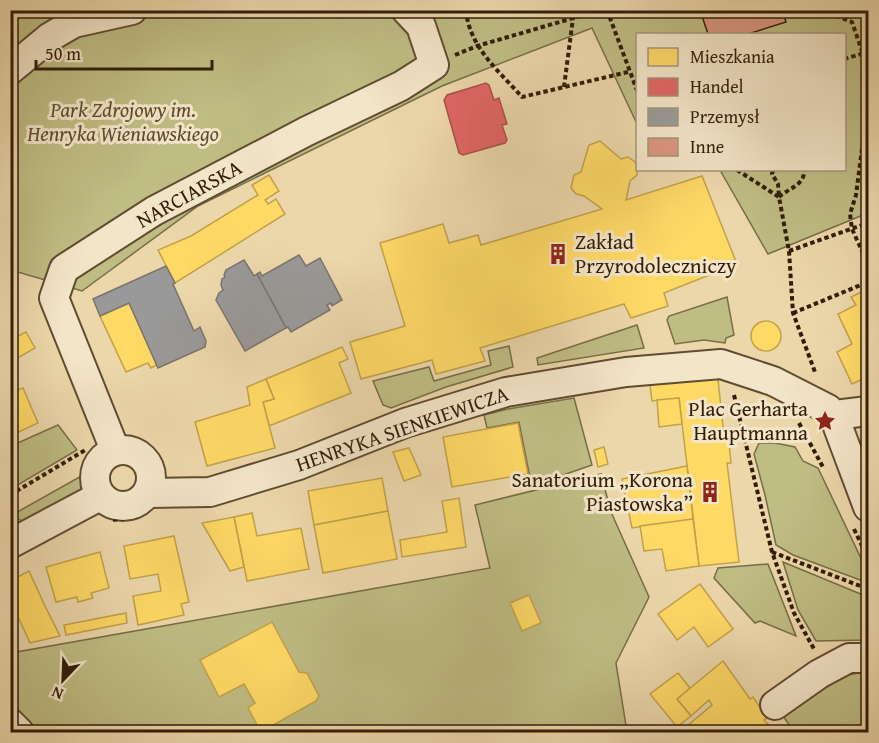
<svg xmlns="http://www.w3.org/2000/svg" width="879" height="743" font-family="'Gentium Book Plus',serif">
	<style>
		.green { fill: #bfbc84; stroke: #786d47; stroke-width: 1.5 }
		.homes { fill: #ffd966; stroke: #c1a14a; stroke-width: 1.5 }
		.shops { fill: #e06666; stroke: #ac504a; stroke-width: 1.5 }
		.industry { fill: #999; stroke: #7a746e; stroke-width: 1.5 }
		.building { fill: #da967f; stroke: #311e0a; stroke-width: 1.5 }
		.lines { fill: none; stroke-linecap: round; stroke-linejoin: round }
		.street-casing { stroke: #604c32; stroke-width: 32 }
		.path { stroke: #311e0a; stroke-width: 4; stroke-dasharray: 4.5 3; stroke-linecap: butt }
		.street { stroke: #f3e5c8; stroke-width: 28 }
		.labels { text-anchor: middle; stroke-width: 6; stroke-linejoin: round; paint-order: stroke }
		.park-label { font-size: 21px; font-style: italic; fill: #5c4d2f; stroke: #f3e5c8 }
		.street-label { font-size: 21px; fill: #311e0a; stroke: #f3e5c8 }
		.poi-label { font-size: 21px; fill: #311e0a; stroke: #f3e5c8; text-anchor: end }
	</style>
	<rect width="100%" height="100%" fill="#ecd7ab"/>
	<filter id="stains"><feTurbulence type="fractalNoise" baseFrequency=".00333" numOctaves="4"/><feColorMatrix values="0 0 0 0 .2 0 0 0 0 .09 0 0 0 0 .02 0 0 0 .5 -.17"/></filter>
	<radialGradient id="worn" r=".72"><stop offset=".6" stop-color="#630" stop-opacity="0"/><stop offset="1" stop-color="#630" stop-opacity=".3"/></radialGradient>
	<g class="green">
		<polygon points="10,11 868,11 868,213 768,254 720,170 844,170 844,34 638,34 637,124 592,28 442,86 198,206 82,291 11,270"/>
		<polygon points="727,297 734,335 726,338 725,343 704,340 675,344 667,320 669,316"/>
		<polygon points="637,325 644,348 538,365 537,358"/>
		<polygon points="509,346 513,367 446,387 391,408 383,405 373,381 429,367 434,381 491,365 488,351"/>
		<polygon points="574,398 592,465 537,484 531,483 519,422 487,428 484,415 508,409"/>
		<polygon points="58,425 77,450 11,489 11,446"/>
		<polygon points="759,443 775,443 795,447 803,461 818,468 868,573 868,583 793,555 776,545 765,495 754,454"/>
		<polygon points="85,474 87,476 86,489 73,503 22,521 18,519 16,516 19,511"/>
		<polygon points="601,474 611,512 649,597 616,663 627,732 38,732 11,702 11,653 490,568 475,505"/>
		<polygon points="783,562 868,597 868,640 816,641 798,610"/>
		<polygon points="768,564 796,636 760,621 755,623 714,578 718,568"/>
		<polygon points="868,671 868,732 794,732 783,716 843,676"/>
	</g>
	<g class="homes">
		<polygon points="600,141 621,159 628,157 635,162 638,167 637,175 630,181 626,200 702,176 737,264 664,293 668,306 631,318 624,304 480,348 485,361 436,374 432,360 361,379 350,342 405,326 380,243 443,224 449,243 478,235 481,245 602,209 584,196 576,194 571,188 574,175 581,172 589,145"/>
		<polygon points="269,175 279,191 265,200 268,204 276,199 285,214 175,283 158,250 191,236 258,195 252,185"/>
		<polygon points="868,289 868,379 867,377 852,384 837,352 852,344 838,314 856,305 851,297"/>
		<polygon points="129,303 157,365 151,368 148,363 126,372 100,316"/>
		<circle cx="766" cy="336" r="15"/>
		<polygon points="26,332 35,348 16,359 10,348 10,340"/>
		<polygon points="342,347 348,359 339,363 351,393 269,426 263,402 274,399 266,379"/>
		<polygon points="715,378 718,380 724,435 728,434 731,463 727,463 739,562 699,566 679,398 652,401 650,385"/>
		<polygon points="266,379 274,399 263,402 275,448 207,466 195,422 250,405 247,387"/>
		<polygon points="23,388 38,423 10,436 10,393"/>
		<polygon points="679,398 682,424 659,427 657,400"/>
		<polygon points="518,423 528,474 452,487 443,437"/>
		<polygon points="604,447 608,464 598,467 594,450"/>
		<polygon points="409,448 421,475 404,481 393,452"/>
		<polygon points="687,466 693,519 632,528 622,479"/>
		<polygon points="382,478 388,511 314,525 308,491"/>
		<polygon points="459,498 466,547 402,557 400,540 447,532 442,501"/>
		<polygon points="388,511 397,559 323,573 314,525"/>
		<polygon points="252,513 257,536 301,528 309,569 247,581 234,517"/>
		<polygon points="234,517 244,567 230,571 202,523"/>
		<polygon points="693,519 699,566 666,571 662,549 644,551 640,526"/>
		<polygon points="174,536 189,602 181,604 184,615 138,625 133,596 161,591 158,574 130,579 124,546"/>
		<polygon points="100,552 109,588 91,593 93,598 78,602 77,597 56,602 46,567"/>
		<polygon points="29,571 45,606 60,636 30,643 19,619 10,623 10,581"/>
		<polygon points="700,584 733,629 708,647 694,627 677,640 658,614"/>
		<polygon points="529,595 541,623 522,631 510,603"/>
		<polygon points="126,613 127,623 66,635 64,625"/>
		<polygon points="272,622 299,672 307,673 319,696 316,701 261,732 248,708 255,703 244,684 219,697 200,660"/>
		<polygon points="723,661 750,699 753,697 767,718 764,720 775,732 680,732 712,705 709,700 691,716 677,699"/>
		<polygon points="678,673 690,688 677,699 691,716 677,727 650,694"/>
	</g>
	<polygon class="shops" points="486,83 489,85 494,100 499,98 507,124 502,125 507,140 505,143 463,155 459,153 444,100 447,95"/>
	<g class="industry">
		<polygon points="299,255 306,266 320,258 342,300 332,306 331,303 327,305 330,310 291,332 288,327 286,328 257,274 260,272 262,276"/>
		<polygon points="244,260 254,276 257,274 286,328 245,351 216,300 219,293 223,290 221,285 222,279 225,277 224,275 226,270"/>
		<polygon points="166,266 175,283 173,284 194,331 200,327 206,341 205,347 158,368 129,303 100,316 93,299"/>
	</g>
	<polygon class="building" points="700,10 782,10 786,22 748,34 708,34"/>
	<g class="lines">
		<defs>
			<g id="street">
				<polyline points="10,70 50,37 74,23 132,10"/>
				<polyline points="843,414 868,411"/>
				<polyline points="838,427 868,507"/>
				<circle cx="123" cy="478" r="28"/>
				<polyline points="115,450 54,298 64,269 154,211 307,131 401,86 434,65 421,26 406,10"/>
				<polyline points="148,493 210,492 299,465 405,423 506,392 626,372 721,364 773,381 828,409"/>
				<polyline points="10,544 100,496"/>
				<polyline points="775,705 819,674 849,658 868,658"/>
				<polyline points="10,723 19,732"/>
			</g>
		</defs>
		<use href="#street" class="street-casing"/>
		<g class="path">
			<path d="M466,10c3,37 33,61 56,87l106,-25"/>
			<polyline points="607,10 638,93"/>
			<polyline points="822,10 852,22 863,54 868,56"/>
			<polyline points="862,10 865,40"/>
			<polyline points="868,29 863,54 863,141 856,195 850,214 852,229 868,264"/>
			<polyline points="455,55 477,46 601,10"/>
			<polyline points="844,59 868,52"/>
			<polyline points="564,87 573,18 571,10"/>
			<polyline points="737,170 779,197 789,251 793,313 815,372"/>
			<polyline points="773,170 772,174 778,184 779,196"/>
			<path d="M779,197c10,-9 26,-12 25,-27"/>
			<polyline points="789,251 868,223"/>
			<polyline points="793,313 868,282"/>
			<polyline points="734,395 772,552 794,613 814,649"/>
			<polyline points="799,423 824,469"/>
			<polyline points="141,442 159,468"/>
			<polyline points="10,495 87,449"/>
			<polyline points="113,520 138,516"/>
			<polyline points="854,529 868,558"/>
			<polyline points="772,552 868,589"/>
		</g>
		<use href="#street" class="street"/>
	</g>
	<defs>
		<symbol id="building-bare" viewBox="-9 -9 18 18"><path d="M-4-6H4V6H1V3H-1V6H-4ZM-2.5-4.3h1.7v1.8h-1.7ZM.8-4.3h1.7v1.8H.8ZM-2.5-1h1.7V.8h-1.7ZM.8-1h1.7V.8H.8Z" fill="#8f2418" stroke="#f3e5c8" stroke-width="2.5" paint-order="stroke"/></symbol>
		<symbol id="sight-bare" viewBox="-9 -9 18 18"><path d="M0-6L1.8-2.2L6-1.7L2.9 1.2L3.7 5.4L0 3.3L-3.7 5.4L-2.9 1.2L-6-1.7L-1.8-2.2Z" fill="#8f2418" stroke="#f3e5c8" stroke-width="2.5" paint-order="stroke"/></symbol>
	</defs>
	<g fill-rule="evenodd">
		<use href="#building-bare" x="543" y="239" width="30" height="30"/>
		<use href="#sight-bare" x="810" y="406" width="30" height="30"/>
		<use href="#building-bare" x="695" y="477" width="30" height="30"/>
	</g>
	<g class="labels">
		<g class="park-label">
			<text x="123" y="117">Park Zdrojowy im.<tspan x="123" dy="24">Henryka Wieniawskiego</tspan></text>
		</g>
		<g class="street-label">
			<text transform="translate(189 194) rotate(-29)" y="7">NARCIARSKA</text>
			<text transform="translate(402 429) rotate(-19)" y="7">HENRYKA SIENKIEWICZA</text>
		</g>
		<g class="poi-label">
			<text x="575" y="249" text-anchor="start">Zakład<tspan x="575" dy="24">Przyrodoleczniczy</tspan></text>
			<text x="808" y="416">Plac Gerharta<tspan x="808" dy="24">Hauptmanna</tspan></text>
			<text x="693" y="487">Sanatorium „Korona<tspan x="693" dy="24">Piastowska”</tspan></text>
		</g>
	</g>
	<rect width="879" height="743" fill="none" stroke="#ecd7ab" stroke-width="36"/>
	<rect x="12" y="12" width="855" height="719" fill="none" stroke="#311e0a" stroke-width="3"/>
	<rect x="18" y="18" width="843" height="707" fill="none" stroke="#311e0a" stroke-width="1.5"/>
	<rect x="636" y="33" width="210" height="138" fill="#f3e5c8" stroke="#a5957c" stroke-width="1.5"/>
	<rect x="648" y="48" width="30" height="18" fill="#ffd966" stroke="#a5957c" stroke-width="1.5"/>
	<text x="690" y="63" font-size="18" fill="#311e0a">Mieszkania</text>
	<rect x="648" y="78" width="30" height="18" fill="#e06666" stroke="#a5957c" stroke-width="1.5"/>
	<text x="690" y="93" font-size="18" fill="#311e0a">Handel</text>
	<rect x="648" y="108" width="30" height="18" fill="#999999" stroke="#a5957c" stroke-width="1.5"/>
	<text x="690" y="123" font-size="18" fill="#311e0a">Przemysł</text>
	<rect x="648" y="138" width="30" height="18" fill="#da967f" stroke="#a5957c" stroke-width="1.5"/>
	<text x="690" y="153" font-size="18" fill="#311e0a">Inne</text>
	<g transform="translate(63 680) rotate(203)" stroke="#f3e5c8" stroke-width="4.5" paint-order="stroke">
	<path d="M0-4.5L10 22L0 15L-10 22Z" fill="#311e0a"/>
	<text y="-9" font-size="16" font-weight="bold" text-anchor="middle" fill="#311e0a">N</text>
	</g>
	<path d="M36 60v9h176v-9" fill="none" stroke="#311e0a" stroke-width="3"/>
	<text x="45" y="60" font-size="18" fill="#311e0a" stroke="#f3e5c8" stroke-width="4.5" paint-order="stroke">50 m</text>
	<rect width="100%" height="100%" filter="url(#stains)"/>
	<rect width="100%" height="100%" fill="url(#worn)"/>
</svg>
